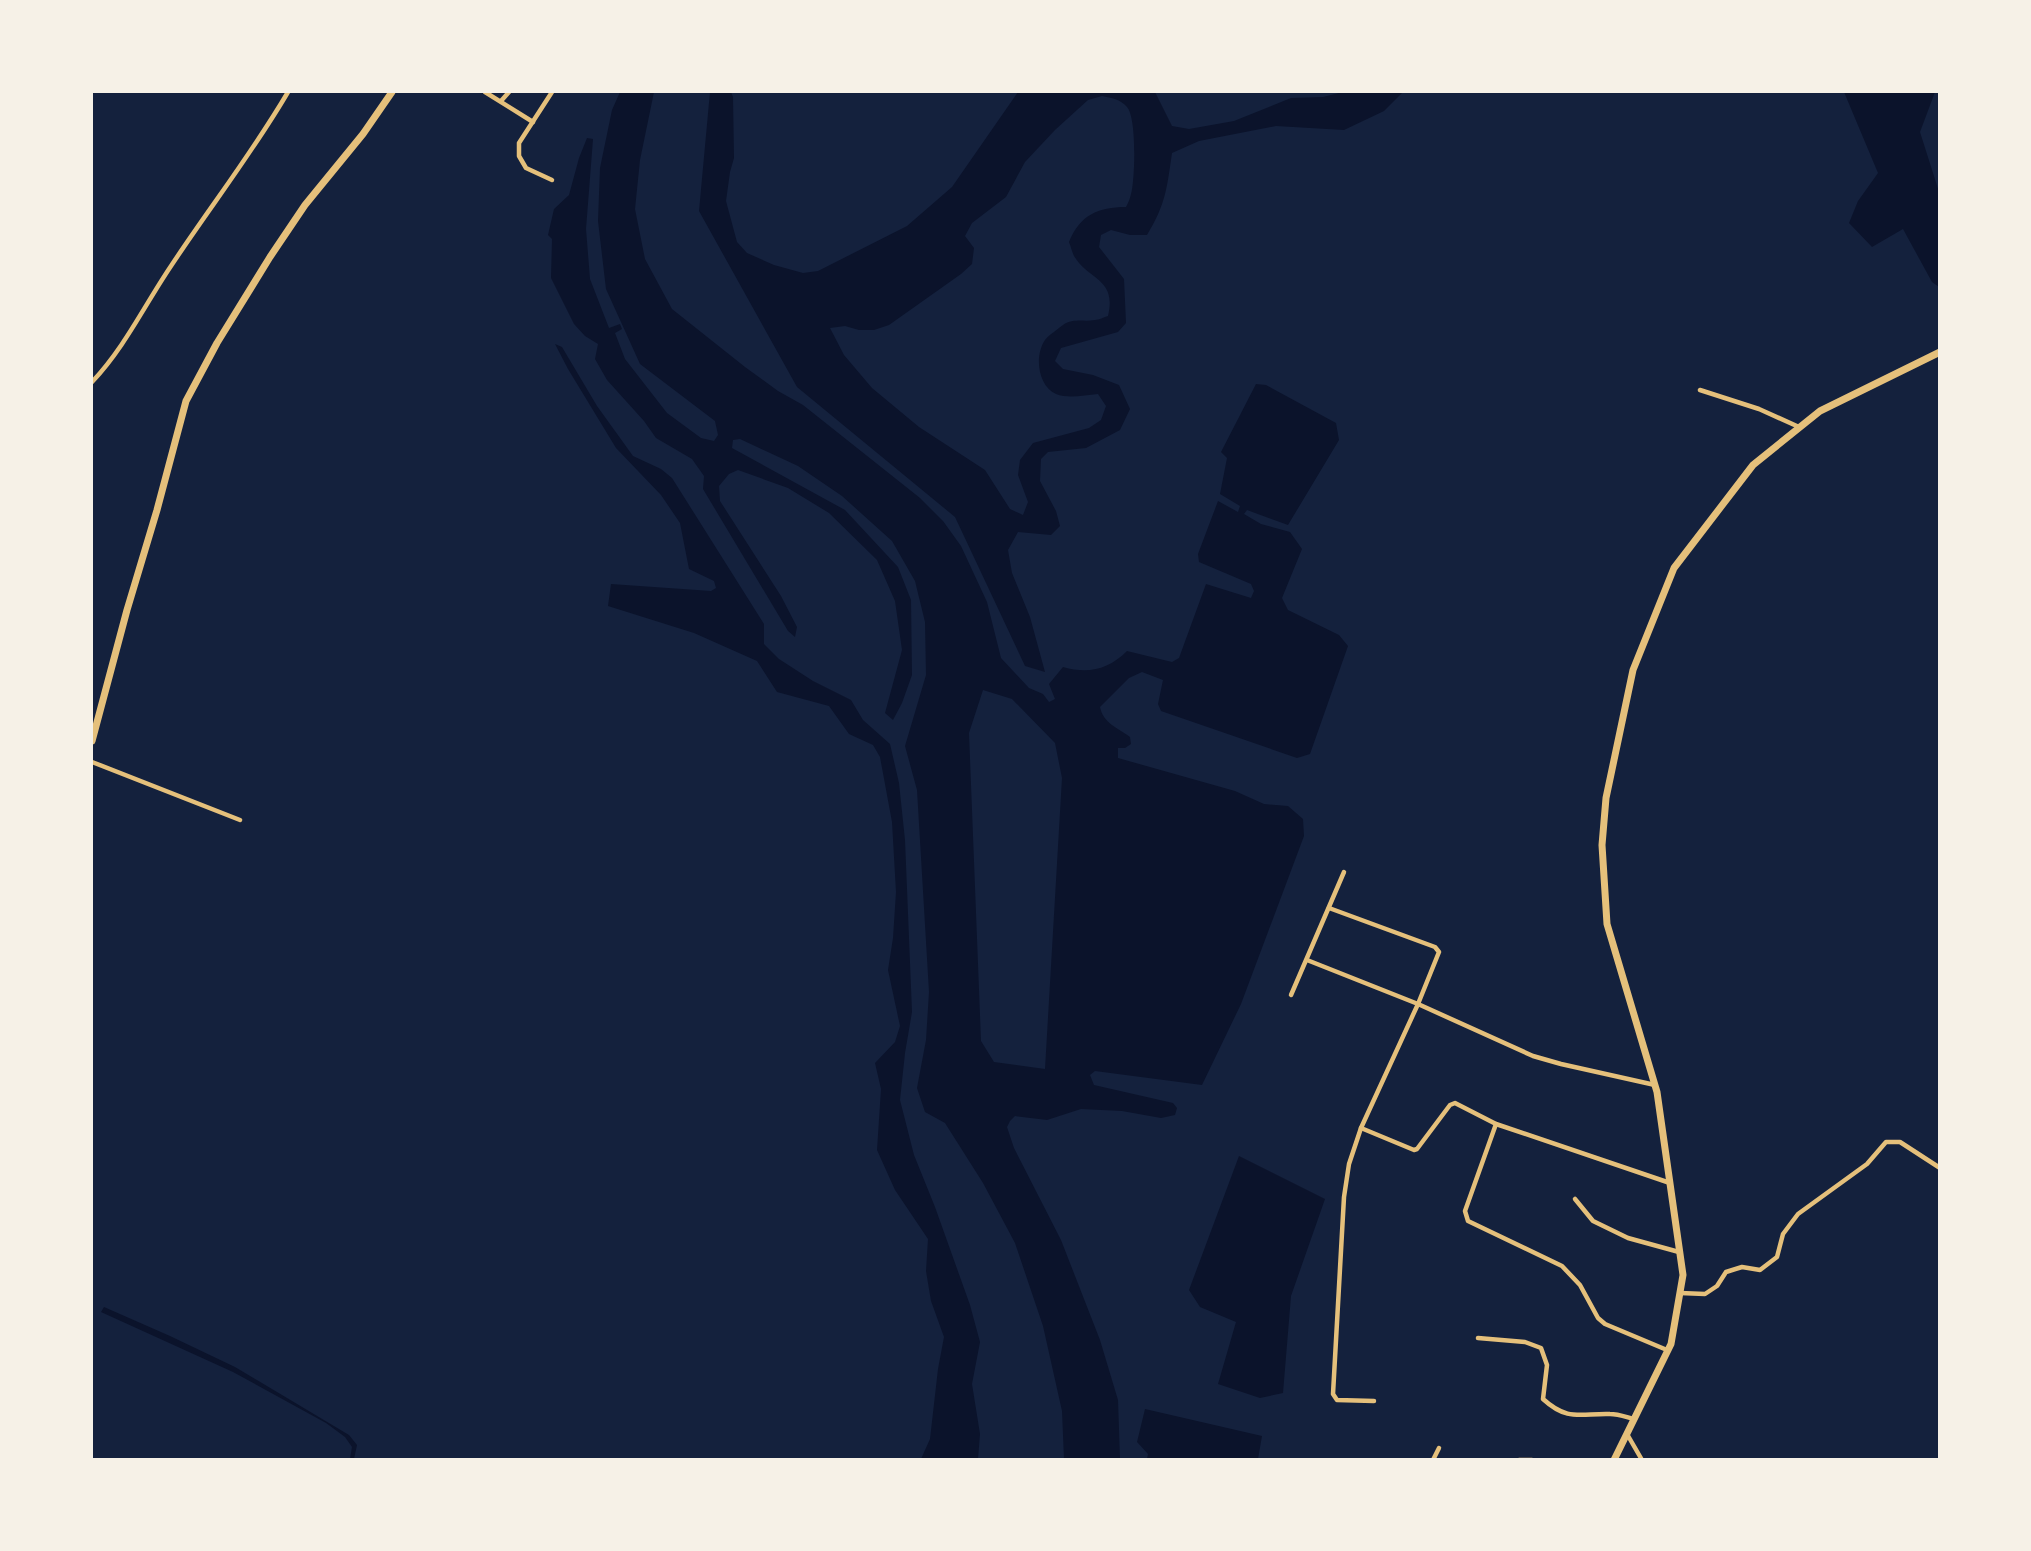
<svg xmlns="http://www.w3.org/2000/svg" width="2031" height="1551" font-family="Helvetica,sans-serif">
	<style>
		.water { fill: #0b132b; fill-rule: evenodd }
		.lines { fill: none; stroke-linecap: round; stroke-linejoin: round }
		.minor { stroke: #e5c07b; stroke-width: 4.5 }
		.secondary { stroke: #e5c07b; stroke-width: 7 }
	</style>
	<rect width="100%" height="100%" fill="#14213d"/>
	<g class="water">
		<path d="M620,92h34l-14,68 -5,49 10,50 27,50 73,58 33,24 25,14 117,93 23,23 18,25 26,56 14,56 28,30 14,6 6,8 6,-3 -6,-15 14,-17c25,7 45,3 64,-16l45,11 7,-4 27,-74 45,14 3,-7 -3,-7 -52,-22 -1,-8 20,-53 20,11 2,-6 -20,-12 7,-36 -6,-6 35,-68 10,1 70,38 3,17 -51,85 -41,-15 -3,4 17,10 29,8 12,17 -20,49 6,12 51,25 9,11 -38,108 -13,4 -136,-47 -3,-7 5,-24 -21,-8 -13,6 -29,29c3,16 18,21 30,30l1,7 -6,4h-7v10l117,33 29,13 24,2 15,13 1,17 -63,168 -39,81 -107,-14 -5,4 4,10 79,18 4,5 -2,7 -14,3 -39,-7 -41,-2 -34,11 -32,-4 -5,5 -3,6 7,21 47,92 39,100 18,60 2,59h-56l-2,-48 -19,-85 -28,-83 -32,-60 -38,-60 -20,-11 -8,-24 9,-48 3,-48 -12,-202 -12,-44 21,-71 -1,-53 -10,-41 -23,-40 -50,-45 -44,-30 -58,-27 -7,1 -1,8 113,62 53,57 13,33 1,75 -10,28 -9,17 -8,-7 17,-63 -7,-49 -18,-41 -48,-47 -41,-25 -50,-18 -9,4 -10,12 1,15 61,95 16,31 -2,10 -7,-6 -85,-142 1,-13 -12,-17 -36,-21 -12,-17 -37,-41 -12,-21 3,-15 -13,-8 -11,-12 -23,-46 1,-39 -4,-4 6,-26 15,-14 10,-37 8,-20 6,1 -7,90 4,50 19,49 11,-4 2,5 -7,4 10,26 42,54 34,25 13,3 4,-6 -3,-14 -75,-57 -34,-75 -8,-68 2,-53 12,-58zM983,690l29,9 43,44 7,35 -17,291 -51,-7 -13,-21 -12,-308z"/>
		<path d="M710,92h21l2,5 1,61 -4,14 -4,29 11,41 10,11 27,12 29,8 15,-2 89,-45 45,-39 66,-95h137l17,34 17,3 45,-8 57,-23 32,-1 20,-5h60l-19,19 -40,19 -68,-4 -77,15 -27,12c-5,34 -6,51 -25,82h-17l-19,-5 -10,5 -2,12 25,32 2,44 -8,9 -57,16 -6,13 8,8 30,6 26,10 11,24 -10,21 -34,18 -38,4 -7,7 -1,22 16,30 4,15 -9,9 -33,-3 -10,18 4,23 18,44 15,55 -20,-6 -70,-149 -158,-130 -98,-176zM1102,96c10,2 18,3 25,11 10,11 8,73 4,87 -1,5 -3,9 -5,13 -28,0 -46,8 -57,35 2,5 3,10 5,14 15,25 43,22 34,60 -4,1 -9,4 -13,4 -11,2 -22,-2 -32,5 -5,4 -14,10 -18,15 -11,16 -7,46 11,54 13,5 28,1 42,0l8,12 -5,14 -12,8 -56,15 -13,17 -2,15 10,27 -5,13 -13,-6 -25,-39 -66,-43 -47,-39 -28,-33 -14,-27 15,-2 14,4h15l15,-5 72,-51 11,-10 2,-16 -9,-12 7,-13 34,-26 19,-35 30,-32 33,-30z"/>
		<polygon points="1844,92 1935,92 1920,132 1939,192 1939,287 1932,282 1903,229 1872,247 1849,223 1858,201 1878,173"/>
		<polygon points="555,344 562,347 597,406 633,456 661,469 672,478 764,624 764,644 779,659 813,681 851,700 863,720 890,744 899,783 905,840 912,1012 905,1053 900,1100 914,1155 935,1207 970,1305 980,1342 972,1384 980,1434 978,1459 921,1459 930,1439 938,1369 944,1337 931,1301 926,1271 928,1239 895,1190 877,1150 881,1089 875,1063 895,1042 900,1026 888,970 893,938 896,892 892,822 880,757 873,745 849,734 829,706 777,692 757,661 694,633 608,606 611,584 711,591 716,588 714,581 689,569 680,523 661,495 616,448 568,369"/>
		<polygon points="1239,1156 1325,1199 1291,1296 1283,1393 1260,1398 1218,1384 1236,1322 1200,1307 1189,1290"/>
		<polygon points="104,1307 170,1336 235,1367 349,1435 357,1445 354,1459 350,1459 352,1447 345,1437 326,1423 233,1372 101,1312"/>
		<polygon points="1145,1409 1262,1436 1258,1459 1147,1459 1148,1454 1137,1442"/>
	</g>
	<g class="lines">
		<g class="minor">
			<polyline points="485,92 533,122"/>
			<polyline points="501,101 509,92"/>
			<polyline points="552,180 526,168 519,156 519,143 552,92"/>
			<path d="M92,382c33,-35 52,-76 79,-116 39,-59 82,-114 117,-174"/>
			<polyline points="1700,390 1759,409 1799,427"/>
			<polyline points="92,762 240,820"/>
			<polyline points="1329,908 1435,947 1439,952 1418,1004 1361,1128 1349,1164 1344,1197 1333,1394 1337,1400 1374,1401"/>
			<polyline points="1307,960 1418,1004 1533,1056 1561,1064 1655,1085"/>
			<polyline points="1291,995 1344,872"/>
			<polyline points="1496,1124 1465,1211 1468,1221 1562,1266 1580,1285 1598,1318 1605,1324 1667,1350"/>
			<polyline points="1361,1128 1414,1150 1417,1149 1450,1105 1455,1103 1496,1124 1670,1183"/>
			<polyline points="1575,1199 1593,1221 1628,1238 1679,1252"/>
			<polyline points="1680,1293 1705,1294 1717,1286 1726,1272 1742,1267 1760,1270 1777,1257 1783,1234 1798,1214 1867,1164 1886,1142 1900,1142 1940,1168"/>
			<path d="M1478,1338l47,4 16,6 6,17 -4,34c25,23 38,14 67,15 8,0 16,3 24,5"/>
			<polyline points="1627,1434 1642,1460"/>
			<polyline points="1433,1460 1439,1448"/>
			<polyline points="1519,1460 1532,1460"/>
		</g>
		<g class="secondary">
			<polyline points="92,741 127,610 157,510 186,401 217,343 270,257 305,205 363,134 392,92"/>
			<polyline points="1614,1460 1671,1344 1683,1275 1657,1092 1607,924 1602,845 1606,798 1633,670 1674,568 1753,465 1820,411 1940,352"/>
		</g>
	</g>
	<rect width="2031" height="1551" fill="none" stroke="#f6f1e7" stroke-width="186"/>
</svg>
